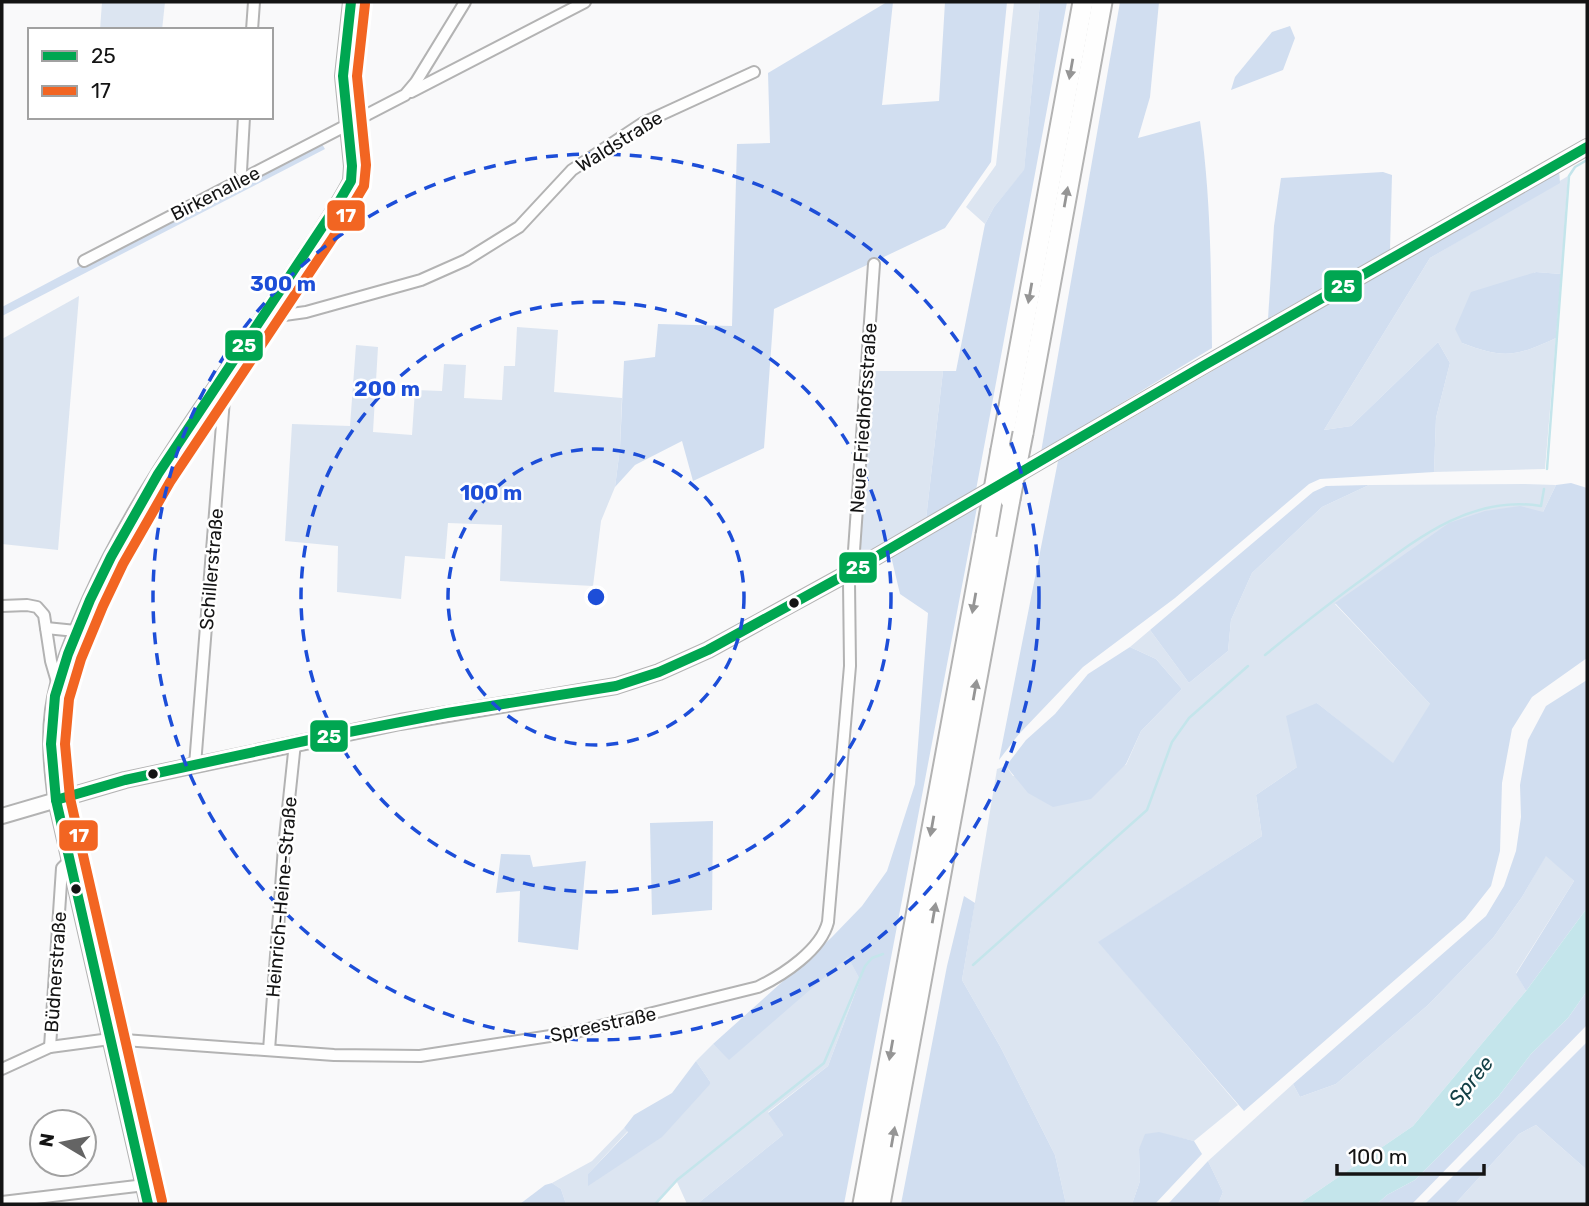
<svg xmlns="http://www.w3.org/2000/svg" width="1589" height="1206" font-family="Rubik,sans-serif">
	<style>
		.green { fill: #dce5f1 }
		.forest { fill: #d1def0 }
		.water { fill: #c4e5eb }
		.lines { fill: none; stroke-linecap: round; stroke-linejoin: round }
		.stream { stroke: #c4e5eb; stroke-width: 2.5 }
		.street-casing { stroke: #b3b3b3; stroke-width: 14 }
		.secondary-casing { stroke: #b3b3b3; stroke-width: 18 }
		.highway-casing { stroke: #b3b3b3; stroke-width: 23 }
		.street { stroke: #fefefe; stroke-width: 10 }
		.secondary { stroke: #fefefe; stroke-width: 14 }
		.highway { stroke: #fefefe; stroke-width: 19 }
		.highway-bridge-casing { stroke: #b3b3b3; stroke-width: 23; stroke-linecap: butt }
		.highway-bridge { stroke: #fefefe; stroke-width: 19 }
		.bus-1-casing { stroke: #fff; stroke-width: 16 }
		.bus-2-casing { stroke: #fff; stroke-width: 16 }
		.bus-1 { stroke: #00a651; stroke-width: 10 }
		.bus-2 { stroke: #f26522; stroke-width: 10 }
		.oneway { fill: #959595 }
		.ring { fill: none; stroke: #1d4ed8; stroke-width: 3.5; stroke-dasharray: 12 9 }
		.bus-dot { fill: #141414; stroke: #fff; stroke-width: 2.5 }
		.labels { text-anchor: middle; stroke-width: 5; stroke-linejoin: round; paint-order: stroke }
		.street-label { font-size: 19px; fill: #141414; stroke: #fff }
		.water-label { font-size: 21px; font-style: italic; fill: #144046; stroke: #fff }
		.centre { fill: #1d4ed8; stroke: #fff; stroke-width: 3.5 }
		.ring-label { font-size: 21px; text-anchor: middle; font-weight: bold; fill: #1d4ed8; stroke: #fff; stroke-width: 5; stroke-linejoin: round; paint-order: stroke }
		.line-badge { stroke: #fff; stroke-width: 2.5 }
		.badge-label { font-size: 19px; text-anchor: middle; font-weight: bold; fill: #fff }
	</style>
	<rect width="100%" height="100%" fill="#f9f9fa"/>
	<g class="green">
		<polygon points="102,2 165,2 162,30 100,30"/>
		<polygon points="1014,2 1040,2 1024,171 994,207 985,224 966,207 996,165"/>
		<path d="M1568,176l-7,98 -26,-2 -73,71c42,16 53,14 94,-5l-11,131 -111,3 2,-54 14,-55 -12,-21 -87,84 -27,4 106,-172z"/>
		<polygon points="79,296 58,550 2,544 2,339"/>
		<polygon points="517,327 558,330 554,392 622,398 620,448 615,487 601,521 593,586 500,581 502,525 448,523 445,559 405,556 401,599 337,592 338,546 285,541 292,424 350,426 356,345 378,347 373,432 412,435 415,390 442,391 444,364 466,365 464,398 502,400 504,366 515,366"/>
		<polygon points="872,371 943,371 926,519 855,561"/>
		<polygon points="1525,484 1556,485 1543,512 1335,604 1431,705 1393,764 1317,703 1297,767 1256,795 1262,836 1099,942 1238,1105 1194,1141 1159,1133 1139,1149 1140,1181 1132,1204 1066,1204 1055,1155 1001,1048 962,980 997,769 1006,766 1013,776 1126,765 1141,731 1182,689 1156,659 1130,647 1150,630 1189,683 1228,651 1231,620 1252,573 1322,507 1369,485"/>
		<polygon points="1546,855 1574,881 1516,973 1526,991 1413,1126 1299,1204 1218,1204 1223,1192 1208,1161 1293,1084 1300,1097 1336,1084 1428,1005 1493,938 1522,897"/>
		<polygon points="848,956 860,980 828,1066 768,1112 783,1135 697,1204 687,1204 677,1182 657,1204 566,1204 561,1189 552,1183 592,1161 624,1128 628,1131 588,1174 711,1083 696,1061 713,1044 729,1059"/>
		<polygon points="1536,1125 1587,1170 1587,1204 1455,1204 1519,1134"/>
	</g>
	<g class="forest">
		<polygon points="887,2 893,2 882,105 939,101 945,2 1007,2 991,162 945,228 774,309 764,448 693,481 682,441 635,465 615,487 620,448 624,361 655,357 658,324 732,326 737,144 770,143 768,73"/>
		<polygon points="1040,2 1067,2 976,490 926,519 943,371 956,371 985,224 994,207 1024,170"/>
		<path d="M1120,2h39l-9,95 -12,41 62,-17c11,75 11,151 12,227l-171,104z"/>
		<polygon points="1290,26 1295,38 1283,70 1231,90 1235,77 1272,32"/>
		<polygon points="322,144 325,149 2,316 2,307 165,221"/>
		<polygon points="1559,169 1560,183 1430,258 1324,430 1351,426 1438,342 1450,363 1436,418 1434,472 1320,479 1309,484 1175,598 1083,667 1019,734 999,760 1058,461"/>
		<polygon points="1383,172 1392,175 1390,250 1268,319 1274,226 1281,178"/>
		<path d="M1536,272l25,2 -5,64c-41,19 -52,21 -94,5l-7,-14 16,-37z"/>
		<polygon points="1571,483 1587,488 1587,658 1532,697 1512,729 1502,783 1500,851 1491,886 1465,919 1244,1111 1098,942 1262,836 1256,795 1297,767 1286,716 1317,703 1393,763 1430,704 1335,603 1449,523 1485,511 1520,506 1543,512 1556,485"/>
		<polygon points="1369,485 1322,507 1252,573 1231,620 1228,651 1189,683 1150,630 1313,492 1326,486"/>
		<polygon points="978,502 844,1204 697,1204 783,1135 768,1113 828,1066 860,980 848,957 729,1060 713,1044 831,938 862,906 887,871 915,784 928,613 900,594 891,556"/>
		<polygon points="1130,647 1156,659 1182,689 1141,731 1126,764 1091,799 1053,807 1028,793 1006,766 1026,740 1055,714 1088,674"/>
		<polygon points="1587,680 1587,908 1526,991 1516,974 1574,881 1546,856 1522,897 1493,938 1428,1005 1336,1084 1300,1097 1293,1084 1486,916 1504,886 1516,851 1521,817 1520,785 1528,740 1546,706"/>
		<polygon points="713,821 712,910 652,915 650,823"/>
		<polygon points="501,854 530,855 533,867 586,861 578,950 518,942 520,891 496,893"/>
		<polygon points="964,896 975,903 962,980 1001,1048 1055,1155 1066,1204 901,1204 947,966"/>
		<polygon points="1587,991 1587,1025 1412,1204 1377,1204 1387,1195 1415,1180 1498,1097 1531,1054 1568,1018"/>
		<polygon points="1587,1042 1587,1170 1536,1125 1519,1134 1455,1204 1425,1204"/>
		<polygon points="696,1061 711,1083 662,1137 588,1186 588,1174 628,1132 624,1128 634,1115 672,1093"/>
		<polygon points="1159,1132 1194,1141 1202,1154 1155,1204 1132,1204 1140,1181 1139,1149 1145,1134"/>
		<polygon points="1208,1161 1223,1192 1218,1204 1168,1204"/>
		<polygon points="552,1183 561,1189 566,1204 520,1204 545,1185"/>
	</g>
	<polygon class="water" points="1587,908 1587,991 1568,1018 1531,1054 1498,1097 1415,1180 1387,1195 1377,1204 1299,1204 1413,1126 1526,991"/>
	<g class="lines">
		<g class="stream">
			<polyline points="1547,469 1569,176 1575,167 1587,160"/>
			<path d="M1265,655c33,-27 67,-54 102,-79 52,-39 105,-81 174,-70l3,-17"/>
			<polyline points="973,965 1147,810 1172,742 1189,718 1248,666"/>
			<polyline points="655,1204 677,1180 824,1063 865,966 872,958 883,954"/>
		</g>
		<defs>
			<g id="street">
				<polyline points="252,30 254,2"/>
				<polyline points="411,92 585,2"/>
				<polyline points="241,171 244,117"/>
				<polyline points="84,261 405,95 416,82 465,2"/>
				<polyline points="269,311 277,316 306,312 421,280 466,260 519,227 572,170 643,123 754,72"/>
				<polyline points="2,606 27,605 37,607 44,615 51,661 58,685"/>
				<polyline points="46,628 76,631"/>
				<polyline points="195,765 226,374"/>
				<polyline points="50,1047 62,868 70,860"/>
				<polyline points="269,1050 284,847 295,743"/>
				<path d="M2,1069l48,-22 60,-8 224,16 86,1 156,-24 182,-45c25,-12 63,-37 70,-65l22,-256 -1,-84 4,-17 21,-301"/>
				<polyline points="2,1202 145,1185"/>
			</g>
			<g id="secondary">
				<polyline points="2,816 125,780 400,722 616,686 659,672 708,650 850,572 1203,366 1587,147"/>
				<path d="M148,1204l-92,-404c-4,-30 -7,-60 -3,-90 5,-38 22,-75 37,-110 52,-116 132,-218 202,-325 20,-31 42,-61 59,-94l1,-15 -9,-90 8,-74"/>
			</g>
			<g id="highway">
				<polyline points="1023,433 1102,2"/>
				<polyline points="1001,450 1083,2"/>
				<polyline points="863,1204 986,535"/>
				<polyline points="880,1204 1010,499"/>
			</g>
		</defs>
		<use href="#street" class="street-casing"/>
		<use href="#secondary" class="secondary-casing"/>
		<use href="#highway" class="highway-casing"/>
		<use href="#street" class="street"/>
		<use href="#secondary" class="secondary"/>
		<use href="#highway" class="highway"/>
		<defs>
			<g id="highway-bridge">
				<polyline points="1010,499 1023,433"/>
				<polyline points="986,535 1001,450"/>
			</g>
		</defs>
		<use href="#highway-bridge" class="highway-bridge-casing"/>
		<use href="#highway-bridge" class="highway-bridge"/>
		<defs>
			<g id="bus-1">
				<polyline points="56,800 125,780 323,737 447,713 616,686 659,672 708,650 850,572 1203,366 1587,147"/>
				<polyline points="148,1204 56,800 51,744 55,696 68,654 90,600 111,557 158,474 337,205 351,181 352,166 343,76 351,2"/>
			</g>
			<polyline id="bus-2" points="162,1201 70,798 65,744 69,699 81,659 103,606 123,564 170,482 334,236 364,186 366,165 357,76 365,4"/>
		</defs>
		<use href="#bus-1" class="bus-1-casing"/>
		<use href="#bus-2" class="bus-2-casing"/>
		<use href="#bus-1" class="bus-1"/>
		<use href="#bus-2" class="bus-2"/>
	</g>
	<defs><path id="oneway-solid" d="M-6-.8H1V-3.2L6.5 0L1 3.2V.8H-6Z" transform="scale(1.75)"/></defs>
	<g class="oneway">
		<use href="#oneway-solid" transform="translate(1071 69) rotate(100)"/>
		<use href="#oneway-solid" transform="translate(1066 197) rotate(-80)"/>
		<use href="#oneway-solid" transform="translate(1030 293) rotate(100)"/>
		<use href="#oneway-solid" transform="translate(974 603) rotate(100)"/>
		<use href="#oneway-solid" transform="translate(975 690) rotate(-80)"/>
		<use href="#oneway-solid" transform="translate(932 826) rotate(100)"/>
		<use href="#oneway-solid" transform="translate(934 913) rotate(-80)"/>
		<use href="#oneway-solid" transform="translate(891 1050) rotate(100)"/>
		<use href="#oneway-solid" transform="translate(893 1137) rotate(-80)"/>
	</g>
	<g class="ring">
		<circle cx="596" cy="597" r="148"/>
		<circle cx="596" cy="597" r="295"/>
		<circle cx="596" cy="597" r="443"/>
	</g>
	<g class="bus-dot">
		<circle cx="794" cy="603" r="6"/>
		<circle cx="153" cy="774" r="6"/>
		<circle cx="76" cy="889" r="6"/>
	</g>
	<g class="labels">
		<g class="street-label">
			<text transform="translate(619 141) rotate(-32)" y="7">Waldstraße</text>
			<text transform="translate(215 193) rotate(-27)" y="7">Birkenallee</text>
			<text transform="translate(863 418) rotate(-86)" y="7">Neue Friedhofsstraße</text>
			<text transform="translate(211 569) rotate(-85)" y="7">Schillerstraße</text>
			<text transform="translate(281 897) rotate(-85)" y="7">Heinrich-Heine-Straße</text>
			<text transform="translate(55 972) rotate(-86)" y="7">Büdnerstraße</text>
			<text transform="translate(603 1024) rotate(-12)" y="7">Spreestraße</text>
		</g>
		<g class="water-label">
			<text transform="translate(1471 1081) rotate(-51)" y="7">Spree</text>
		</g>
	</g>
	<circle cx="596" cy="597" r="10" class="centre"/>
	<g class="ring-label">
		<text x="283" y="291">300 m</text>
		<text x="387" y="396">200 m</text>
		<text x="491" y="500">100 m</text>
	</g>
	<g class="line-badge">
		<rect x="326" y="199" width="40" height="33" rx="7" fill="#f26522"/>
		<rect x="1323" y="269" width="40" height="34" rx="7" fill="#00a651"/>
		<rect x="224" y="329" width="40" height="33" rx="7" fill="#00a651"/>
		<rect x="838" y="551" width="40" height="33" rx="7" fill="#00a651"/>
		<rect x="309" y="719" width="40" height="34" rx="7" fill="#00a651"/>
		<rect x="58" y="819" width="41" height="33" rx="7" fill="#f26522"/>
	</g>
	<g class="badge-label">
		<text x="346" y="222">17</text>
		<text x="1343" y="293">25</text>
		<text x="244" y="352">25</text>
		<text x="858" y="574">25</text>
		<text x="329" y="743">25</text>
		<text x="79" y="842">17</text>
	</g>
	<rect width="1589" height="1206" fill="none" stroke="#141414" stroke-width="7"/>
	<rect x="28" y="28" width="245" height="91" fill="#ffffff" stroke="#a1a1a1" stroke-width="2"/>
	<rect x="42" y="51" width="35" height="10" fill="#00a651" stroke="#a1a1a1" stroke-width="2"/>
	<text x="91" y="63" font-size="21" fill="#141414">25</text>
	<rect x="42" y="86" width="35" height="10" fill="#f26522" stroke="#a1a1a1" stroke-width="2"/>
	<text x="91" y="98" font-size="21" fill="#141414">17</text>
	<g transform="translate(63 1143) rotate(280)"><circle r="33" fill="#ffffff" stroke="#a1a1a1" stroke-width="2"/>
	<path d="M0-5L12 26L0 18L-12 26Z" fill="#646464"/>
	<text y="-10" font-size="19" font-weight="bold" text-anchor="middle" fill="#141414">N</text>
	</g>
	<path d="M1337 1164v10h147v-10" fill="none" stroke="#141414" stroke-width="3.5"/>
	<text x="1348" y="1164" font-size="21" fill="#141414" stroke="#ffffff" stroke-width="5" paint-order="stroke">100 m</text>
</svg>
